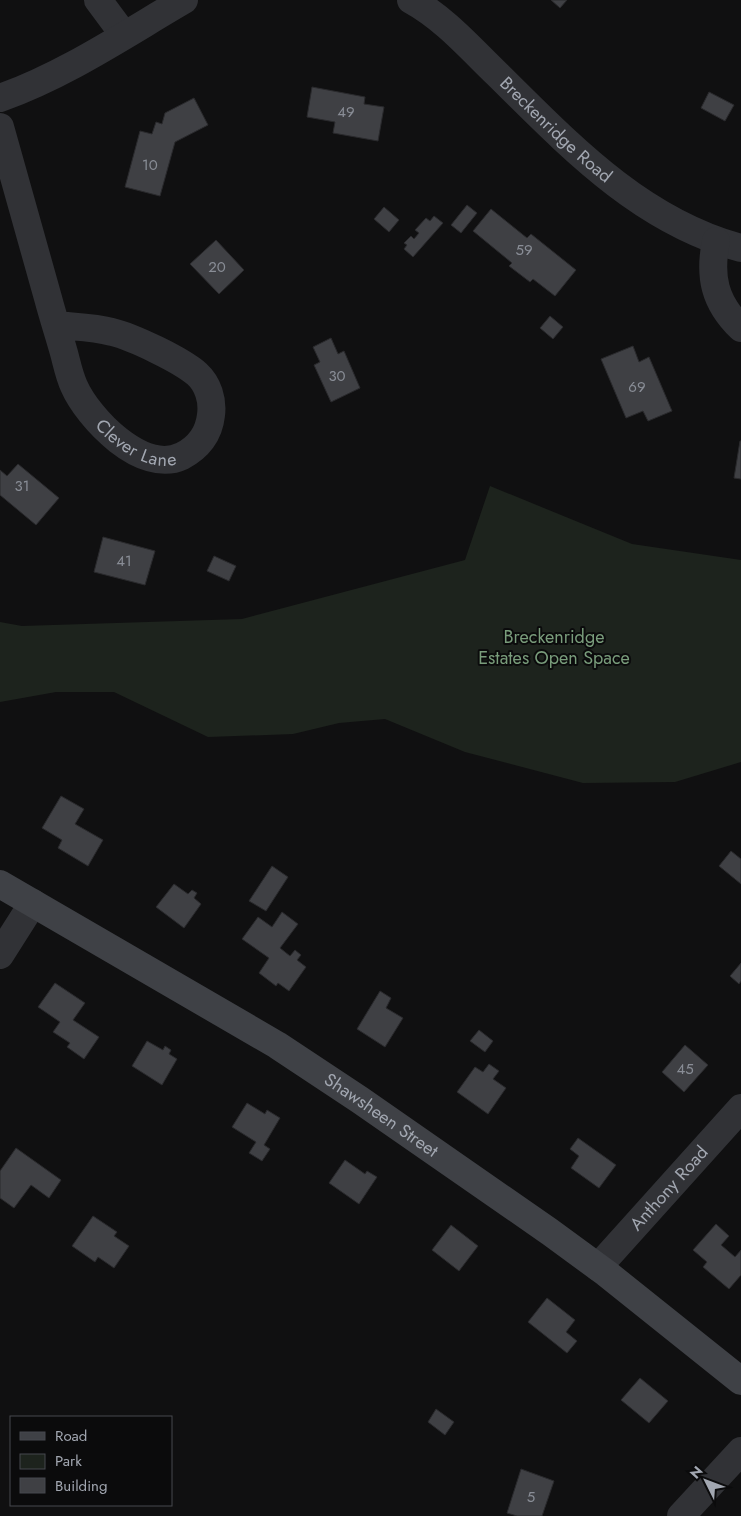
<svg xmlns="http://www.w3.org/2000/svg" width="741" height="1516" font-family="Jost,sans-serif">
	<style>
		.green { fill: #1d231d }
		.building { fill: #3f4044; stroke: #2a2a2d }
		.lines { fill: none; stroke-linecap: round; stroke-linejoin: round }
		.minor { stroke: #313236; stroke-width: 28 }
		.secondary { stroke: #3f4146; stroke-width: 28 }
		.labels { text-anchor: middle; stroke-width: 4; stroke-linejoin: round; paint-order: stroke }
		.number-label { font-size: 15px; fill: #898d96 }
		.street-label { font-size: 18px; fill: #a2a7b1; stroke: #0b0b0c }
		.park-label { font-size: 18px; fill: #799c7b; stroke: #0b0b0c }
	</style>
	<rect width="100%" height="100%" fill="#101011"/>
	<polygon class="green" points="490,486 632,544 741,560 741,762 675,782 583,783 465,752 385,719 339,723 293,734 208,737 114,692 56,692 0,702 0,622 22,626 242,619 465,560"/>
	<g class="building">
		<polygon points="551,0 567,0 560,8"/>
		<polygon points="312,87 365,97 364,104 384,107 378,141 333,133 335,122 307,117"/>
		<polygon points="709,92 734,105 725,121 701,108"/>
		<polygon points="194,98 208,125 175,142 160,196 125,187 140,131 152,134 156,122 162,124 165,113"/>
		<polygon points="467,205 477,213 461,233 451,225"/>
		<polygon points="384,207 399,220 389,232 374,219"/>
		<polygon points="491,209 527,238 531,234 576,270 555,296 533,279 530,282 509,266 512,263 473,231"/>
		<polygon points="434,216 443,223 413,257 404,249 407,245 404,243 411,236 414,239 419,233 415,230 426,218 430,221"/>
		<polygon points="216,240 244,270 219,294 190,264"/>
		<polygon points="550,316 563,327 553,339 540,328"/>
		<polygon points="331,338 338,354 344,351 360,388 331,402 314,365 320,362 313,347"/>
		<polygon points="633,346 639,362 649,357 672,411 648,421 643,411 626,418 601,359"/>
		<polygon points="740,441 741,441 741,479 734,478"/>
		<polygon points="18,464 59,498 36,525 0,495 0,470 7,476"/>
		<polygon points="103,537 155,551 145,585 94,572"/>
		<polygon points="214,556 236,566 229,581 207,571"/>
		<polygon points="61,796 84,809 75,824 103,840 88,866 58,848 62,840 42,828"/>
		<polygon points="731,851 741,859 741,884 719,866"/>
		<polygon points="272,866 288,877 266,911 249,901"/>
		<polygon points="174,884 188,894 192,890 197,893 194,898 201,904 184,928 156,907"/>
		<polygon points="282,912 298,924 280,948 290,956 295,950 301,955 297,960 306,967 289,991 278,983 276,986 259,973 269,958 242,939 258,917 272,927"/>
		<polygon points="741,963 741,981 739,984 730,976"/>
		<polygon points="55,983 85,1003 73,1020 99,1037 84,1059 67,1047 70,1043 53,1032 60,1022 38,1007"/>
		<polygon points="380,991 391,998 386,1008 403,1018 385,1047 357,1029"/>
		<polygon points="479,1030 493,1041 485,1052 470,1041"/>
		<polygon points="147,1041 163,1050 165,1046 171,1050 169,1054 177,1059 162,1085 132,1066"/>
		<polygon points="685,1045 708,1065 684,1092 662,1072"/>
		<polygon points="489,1064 499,1071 493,1079 506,1088 488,1114 457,1092 475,1067 483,1072"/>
		<polygon points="247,1103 265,1114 267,1110 280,1118 264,1145 270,1149 262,1161 249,1153 256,1142 232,1127"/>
		<polygon points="578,1138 616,1165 599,1188 571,1168 579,1156 570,1149"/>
		<polygon points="16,1148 61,1180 49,1198 31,1185 14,1208 0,1198 0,1171"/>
		<polygon points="345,1160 365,1174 367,1171 377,1177 359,1204 329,1183"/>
		<polygon points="93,1216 117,1232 114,1236 129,1246 114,1268 98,1257 95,1262 72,1246"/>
		<polygon points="716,1224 729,1236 721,1245 735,1257 741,1250 741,1275 729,1289 703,1267 707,1262 693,1250"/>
		<polygon points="451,1225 478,1246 459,1271 432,1250"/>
		<polygon points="547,1298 575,1320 566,1332 577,1341 567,1353 528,1322"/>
		<polygon points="640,1378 668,1401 649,1423 621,1400"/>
		<polygon points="436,1409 454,1422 445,1435 428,1422"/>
		<polygon points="521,1469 554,1481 542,1516 517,1516 507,1513"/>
	</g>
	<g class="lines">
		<g class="minor">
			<polyline points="98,0 124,35"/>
			<path id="s1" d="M411,0c33,18 59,48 86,74 72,71 143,147 244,174"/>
			<path d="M0,98c65,-23 124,-63 184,-98"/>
			<path id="s2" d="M0,127c16,57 32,114 48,171 5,19 11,37 16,55 3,11 5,22 10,33 14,32 68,89 108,70 16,-8 27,-22 29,-41 2,-15 -3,-31 -14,-41 -16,-14 -64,-37 -85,-42 -18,-5 -37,-5 -56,-7"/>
			<path d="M716,241c-7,35 -2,61 25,87"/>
			<polyline points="0,955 33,903"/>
			<path id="s3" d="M598,1267l143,-159"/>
			<polyline points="681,1516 741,1451"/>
		</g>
		<path class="secondary" id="s4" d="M0,884l277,161 83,55 190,132 56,41 135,108"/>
	</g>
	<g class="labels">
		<g class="number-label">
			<text x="346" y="117">49</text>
			<text x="150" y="170">10</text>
			<text x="524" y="255">59</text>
			<text x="217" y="272">20</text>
			<text x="337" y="381">30</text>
			<text x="637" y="392">69</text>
			<text x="22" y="491">31</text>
			<text x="124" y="566">41</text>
			<text x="685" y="1074">45</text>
			<text x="531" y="1502">5</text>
		</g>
		<g class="street-label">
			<text dy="6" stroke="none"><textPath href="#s1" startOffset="195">Breckenridge Road</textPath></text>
			<text dy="6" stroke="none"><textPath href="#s2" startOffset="358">Clever Lane</textPath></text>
			<text dy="6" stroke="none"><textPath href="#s4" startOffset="446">Shawsheen Street</textPath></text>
			<text dy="6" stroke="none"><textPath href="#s3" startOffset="106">Anthony Road</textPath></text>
		</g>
		<g class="park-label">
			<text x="554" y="643">Breckenridge<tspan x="554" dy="21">Estates Open Space</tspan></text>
		</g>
	</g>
	<rect x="10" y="1416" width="162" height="90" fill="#0b0b0c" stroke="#47494e"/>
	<rect x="20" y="1432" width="25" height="8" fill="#3f4146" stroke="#47494e"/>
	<text x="55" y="1441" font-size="15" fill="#a2a7b1">Road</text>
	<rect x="20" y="1454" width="25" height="15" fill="#1d231d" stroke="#47494e"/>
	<text x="55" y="1466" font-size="15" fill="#a2a7b1">Park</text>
	<rect x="20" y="1478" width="25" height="15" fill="#3f4044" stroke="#47494e"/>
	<text x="55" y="1491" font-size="15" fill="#a2a7b1">Building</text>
	<g transform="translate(706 1481) rotate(312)" stroke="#0b0b0c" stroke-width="4" paint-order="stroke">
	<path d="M0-4L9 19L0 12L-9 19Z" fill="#a2a7b1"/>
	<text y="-8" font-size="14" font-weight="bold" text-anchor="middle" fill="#a2a7b1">N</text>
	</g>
</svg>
